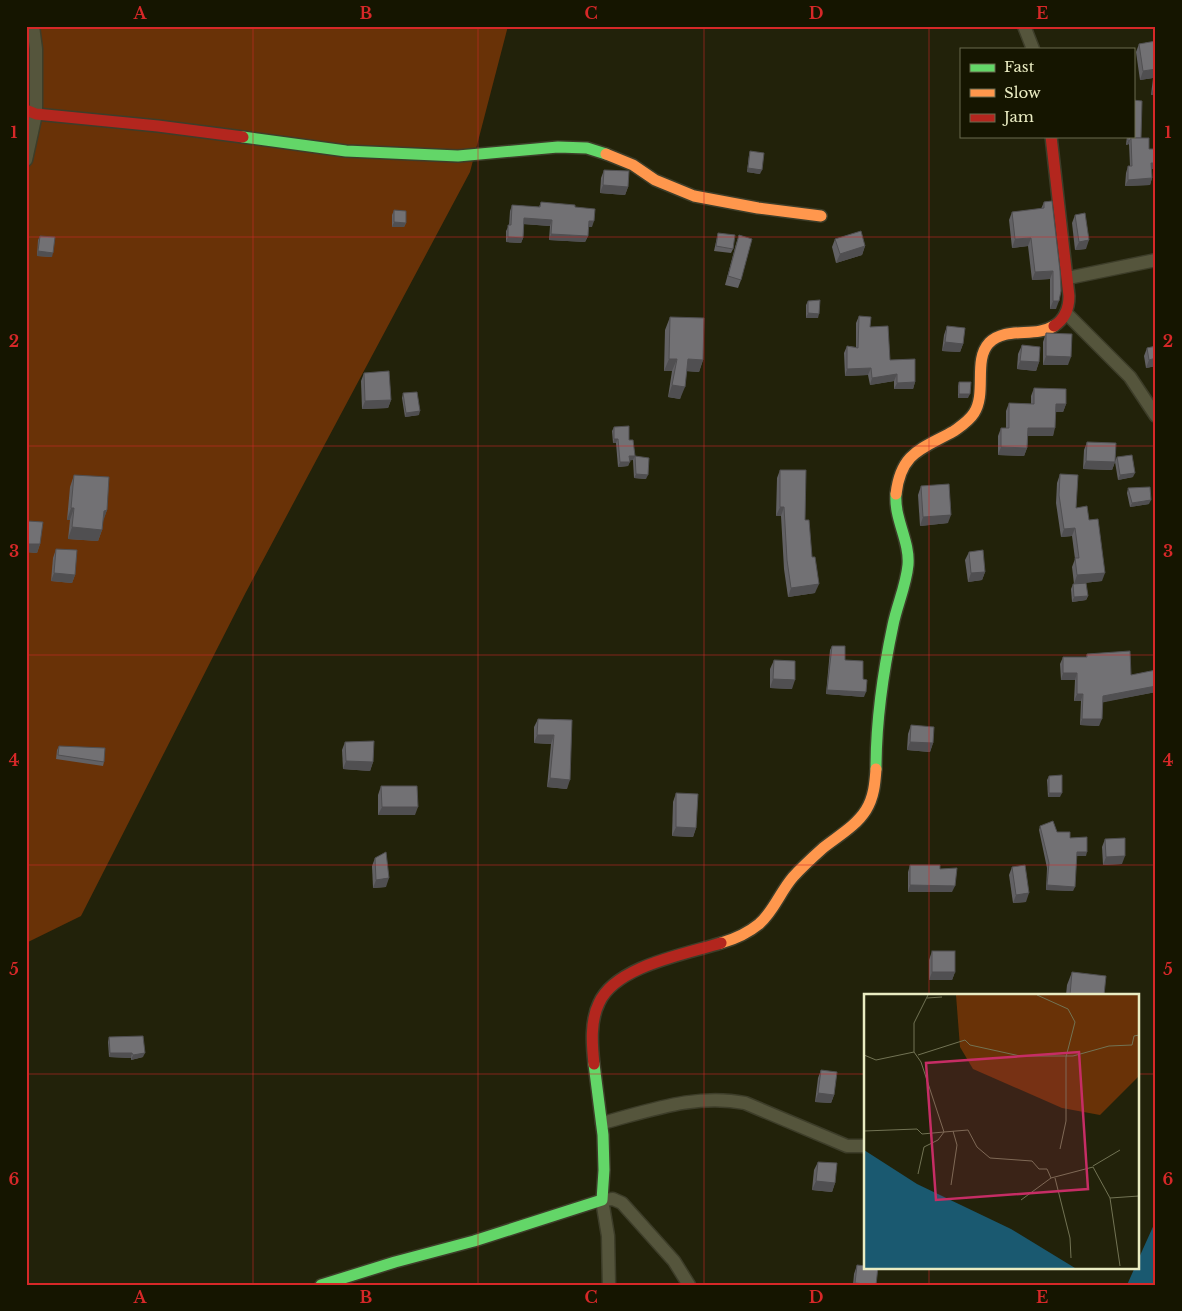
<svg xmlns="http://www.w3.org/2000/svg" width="1182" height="1311" font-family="'Libre Baskerville',serif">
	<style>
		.green { fill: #693207 }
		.water { fill: #1a5970 }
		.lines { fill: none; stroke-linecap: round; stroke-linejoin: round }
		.street-casing { stroke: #3d3d29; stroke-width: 15 }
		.fast-casing { stroke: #3d3d29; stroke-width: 14 }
		.slow-casing { stroke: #3d3d29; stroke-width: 14 }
		.jam-casing { stroke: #3d3d29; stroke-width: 14 }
		.street { stroke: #55553c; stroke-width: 12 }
		.fast { stroke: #63d668; stroke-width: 11 }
		.slow { stroke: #ff974d; stroke-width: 11 }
		.jam { stroke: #b3261e; stroke-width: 11 }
		.wall { fill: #626164 }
		.shaded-wall { fill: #504f51 }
		.building { fill: #727174; stroke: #504f51 }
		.grid { fill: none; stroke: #d62828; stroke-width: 1; stroke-opacity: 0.55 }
		.inset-road { fill: none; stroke: #727354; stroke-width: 1 }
		.view { fill: #c62d65; fill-opacity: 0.15; stroke: #c62d65; stroke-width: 2.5 }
		.inset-edge { fill: none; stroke: #eaecc2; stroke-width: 2.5 }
		.neatline { fill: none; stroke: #d62828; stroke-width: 2 }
		.grid-label { font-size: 16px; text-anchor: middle; font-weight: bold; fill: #d62828 }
	</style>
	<rect width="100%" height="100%" fill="#22220a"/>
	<polygon class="green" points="26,26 508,26 470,172 246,592 81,916 26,943"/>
	<polygon class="water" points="1156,1220 1156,1285 1127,1285 1135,1267 1138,1267 1138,1260"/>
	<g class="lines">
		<defs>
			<g id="street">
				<polyline points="1024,26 1033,49"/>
				<polyline points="26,160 36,114 36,49 33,26"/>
				<polyline points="1068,278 1156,260"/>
				<polyline points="1066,313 1130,377 1156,416"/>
				<path d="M602,1123c47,-12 94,-30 143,-20l102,43h19"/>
				<polyline points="609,1285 608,1236 602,1200 613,1199 622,1203 674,1261 689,1285"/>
			</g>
			<g id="fast">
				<polyline points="243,137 346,151 458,156 558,147 587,148 606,154"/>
				<path d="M876,769c0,-48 7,-97 17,-144 4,-20 13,-39 15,-60 2,-24 -14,-46 -12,-71"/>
				<polyline points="321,1285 395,1262 474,1241 602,1200 604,1170 603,1135 594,1064"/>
			</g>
			<g id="slow">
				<polyline points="606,154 633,165 655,180 694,196 758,208 821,216"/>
				<path d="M896,494c5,-42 26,-45 58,-63 7,-5 15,-10 20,-18 13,-20 -1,-53 15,-70 17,-17 46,-5 65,-17"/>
				<path d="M721,943c14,-4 27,-10 38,-19 15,-13 21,-32 34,-47 9,-10 20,-20 30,-29 15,-12 33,-22 43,-38 8,-13 9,-27 10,-41"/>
			</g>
			<g id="jam">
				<polyline points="26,110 36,114 158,126 243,137"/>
				<path d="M1051,136l18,160c0,12 -4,23 -15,30"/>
				<path d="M594,1064c-2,-19 -4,-43 5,-61 16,-37 87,-49 122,-60"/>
			</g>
		</defs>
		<use href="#street" class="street-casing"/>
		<use href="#fast" class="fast-casing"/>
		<use href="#slow" class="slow-casing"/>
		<use href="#jam" class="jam-casing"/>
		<use href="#street" class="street"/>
		<use href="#fast" class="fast"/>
		<use href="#slow" class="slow"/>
		<use href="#jam" class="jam"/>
	</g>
	<g class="wall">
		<polygon points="1156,41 1156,95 1151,95 1153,78 1140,80 1136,52 1139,44"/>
		<polygon points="1127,136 1133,136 1141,138 1149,149 1152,178 1150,185 1125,186 1126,173 1128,166 1130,166 1129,144 1126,145"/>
		<polygon points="750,151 760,174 747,172 749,155"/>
		<polygon points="604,170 628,187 625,195 600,193 601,178"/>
		<polygon points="1052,201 1056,309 1050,309 1050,279 1032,280 1028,246 1012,248 1009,220 1012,212 1041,209 1044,202"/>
		<polygon points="541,202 575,207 592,227 588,227 588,236 585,242 549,240 550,226 524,224 523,238 521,243 506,242 506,231 509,225 510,211 512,205 539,207"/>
		<polygon points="394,210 406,223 404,227 392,227 392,215"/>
		<polygon points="1075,215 1086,249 1075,250 1072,223"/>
		<polygon points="718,233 733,249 731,253 714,251 717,237"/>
		<polygon points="739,235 741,280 738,288 725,285 736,244"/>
		<polygon points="40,236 52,257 37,256 38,240"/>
		<polygon points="835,239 865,246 862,255 836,263 832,247"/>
		<polygon points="808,301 818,318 806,318 806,305"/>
		<polygon points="859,316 870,327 890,360 915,382 913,389 894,389 894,381 870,385 868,375 845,376 844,353 847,346 856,347 856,323"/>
		<polygon points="670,317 703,360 699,372 687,371 680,399 668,397 672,371 664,371 665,330"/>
		<polygon points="947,326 963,344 960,352 942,351 944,335"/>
		<polygon points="1046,333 1068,365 1043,365 1043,342"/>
		<polygon points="1022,345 1039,362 1036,371 1017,369 1018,354"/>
		<polygon points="1156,346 1156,366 1146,368 1144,356 1147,348"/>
		<polygon points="364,373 391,400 388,408 362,409 361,381"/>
		<polygon points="959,382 968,398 958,398 958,386"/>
		<polygon points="1034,388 1066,404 1063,412 1056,412 1053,436 1028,436 1027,448 1024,456 998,455 998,436 1001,428 1006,428 1006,411 1009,403 1031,404 1031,396"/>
		<polygon points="403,393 419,415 405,417 402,398"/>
		<polygon points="614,427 629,440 635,456 646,479 634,478 633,460 630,460 628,466 618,467 616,443 613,443 612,431"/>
		<polygon points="1087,442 1115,461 1117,457 1133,477 1118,480 1115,462 1112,470 1083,469 1084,450"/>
		<polygon points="780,470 805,520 812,557 815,593 788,597 784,569 781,516 776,516 777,478"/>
		<polygon points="1060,474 1076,508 1089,520 1102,581 1074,584 1072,567 1075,559 1072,536 1061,537 1056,503 1057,483"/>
		<polygon points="74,475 107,510 103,520 102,530 98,541 68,539 70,520 67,520 70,487"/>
		<polygon points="921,486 948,523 920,526 918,495"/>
		<polygon points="1128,488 1149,504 1130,507 1127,493"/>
		<polygon points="28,521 40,544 37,553 26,552 26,527"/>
		<polygon points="56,549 75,575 72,583 51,581 53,558"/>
		<polygon points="969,552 985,572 982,580 968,582 965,560"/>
		<polygon points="1073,584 1088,596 1086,600 1072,602 1071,589"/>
		<polygon points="832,646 863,679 864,697 826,694 830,650"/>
		<polygon points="1087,654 1131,675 1156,670 1156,692 1102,702 1099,726 1080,725 1081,701 1074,701 1075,680 1061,680 1060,664 1063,657 1086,657"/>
		<polygon points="774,660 792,689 770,688 770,669"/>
		<polygon points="538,719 572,720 567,789 547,787 551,744 534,743 534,727"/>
		<polygon points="911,725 933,743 930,752 907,750 908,734"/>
		<polygon points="345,742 373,762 370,771 343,769 342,750"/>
		<polygon points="59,746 104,762 103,766 56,759 57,750"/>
		<polygon points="1049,776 1060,797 1048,797 1047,780"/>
		<polygon points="381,786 415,815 378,815 378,795"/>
		<polygon points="676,793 696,828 693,837 672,836 673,802"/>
		<polygon points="1040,826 1070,838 1086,856 1076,856 1073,891 1046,890 1047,868 1039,830"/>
		<polygon points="1105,839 1122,864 1103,865 1102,847"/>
		<polygon points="375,858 386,887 373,888 372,866"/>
		<polygon points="910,865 940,869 952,892 908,892 908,872"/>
		<polygon points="1012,867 1026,902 1013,903 1009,875"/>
		<polygon points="932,951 955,972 952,980 929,980 929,960"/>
		<polygon points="1072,972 1104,995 1066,995 1067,985"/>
		<polygon points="109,1037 143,1057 131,1060 131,1058 109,1057 108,1042"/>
		<polygon points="821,1070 834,1095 831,1103 815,1102 818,1078"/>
		<polygon points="818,1162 835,1183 832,1192 812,1190 814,1170"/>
		<polygon points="857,1265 876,1285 853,1285 854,1274"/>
	</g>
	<g class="shaded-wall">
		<polygon points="1156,69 1156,77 1155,71 1153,78 1140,80 1143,71"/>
		<polygon points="1154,86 1156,87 1156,95 1151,95"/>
		<polygon points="1130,140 1129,144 1126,145 1128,141"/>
		<polygon points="1151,163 1156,163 1156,169 1149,169"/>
		<polygon points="748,168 762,170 760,174 747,172"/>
		<polygon points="1152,178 1150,185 1125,186 1128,180"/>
		<polygon points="603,185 628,187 625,195 600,193"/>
		<polygon points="524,218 552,220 550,226 522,224"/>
		<polygon points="589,221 594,221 592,227 586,227"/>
		<polygon points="394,222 406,223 404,227 392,227"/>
		<polygon points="551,234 588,236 585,242 549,240"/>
		<polygon points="508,237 523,238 521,243 506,242"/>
		<polygon points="1031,238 1028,246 1012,248 1015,239"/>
		<polygon points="1089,240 1086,249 1075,250 1079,242"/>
		<polygon points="865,246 862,255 836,263 840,254"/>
		<polygon points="38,251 53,253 52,257 37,256"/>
		<polygon points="1053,271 1050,279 1032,280 1035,272"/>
		<polygon points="1053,301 1059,301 1056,309 1050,309"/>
		<polygon points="808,313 819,314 818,318 806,318"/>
		<polygon points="945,342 963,344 960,352 942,351"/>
		<polygon points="1046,356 1071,357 1068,365 1043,365"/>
		<polygon points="1156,358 1156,366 1146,368 1149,360"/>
		<polygon points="669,359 677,359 672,371 664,371"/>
		<polygon points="688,359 703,360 699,372 684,371"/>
		<polygon points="1020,361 1039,362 1036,371 1017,369"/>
		<polygon points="871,368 868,375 845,376 847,369"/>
		<polygon points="897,374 894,381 870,385 872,378"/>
		<polygon points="915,382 913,389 894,389 897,383"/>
		<polygon points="672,385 685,387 680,399 668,397"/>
		<polygon points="959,394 970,394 968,398 958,398"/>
		<polygon points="391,400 388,408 362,409 365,401"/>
		<polygon points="1056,404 1066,404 1063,412 1053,412"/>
		<polygon points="420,411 419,415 405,417 406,413"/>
		<polygon points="1028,428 1055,428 1053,436 1025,436"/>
		<polygon points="614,439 618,439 616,443 613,443"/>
		<polygon points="1001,447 1027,448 1024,456 998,455"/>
		<polygon points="629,456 635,456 633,460 628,461"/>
		<polygon points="1086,461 1115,462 1112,470 1083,469"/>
		<polygon points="620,462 630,462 628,466 618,467"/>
		<polygon points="1135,473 1133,477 1118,480 1120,475"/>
		<polygon points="636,474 648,475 646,479 634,478"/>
		<polygon points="1151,500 1149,504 1130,507 1132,503"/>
		<polygon points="780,507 784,507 781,516 776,516"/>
		<polygon points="71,508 74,508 70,520 67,520"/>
		<polygon points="107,510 103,522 104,511"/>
		<polygon points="951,515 948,523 920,526 923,517"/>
		<polygon points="72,527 102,530 98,541 68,539"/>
		<polygon points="1075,528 1072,536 1061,537 1064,529"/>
		<polygon points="26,544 40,544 37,553 26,552"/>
		<polygon points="985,572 982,580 968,582 971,573"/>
		<polygon points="54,573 75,575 72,583 51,581"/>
		<polygon points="1105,573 1102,581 1074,584 1077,575"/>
		<polygon points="819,584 815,593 788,597 791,588"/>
		<polygon points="1088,596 1086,600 1072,602 1074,597"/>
		<polygon points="1063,673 1077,673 1075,680 1061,680"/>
		<polygon points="773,679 795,680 792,689 770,688"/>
		<polygon points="1156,686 1156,692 1100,703 1103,696"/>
		<polygon points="827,690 866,692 864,697 826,694"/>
		<polygon points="1077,694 1083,694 1081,701 1074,701"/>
		<polygon points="1082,719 1102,719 1099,726 1080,725"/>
		<polygon points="537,735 554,735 551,744 534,743"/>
		<polygon points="910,742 933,743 930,752 907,750"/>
		<polygon points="346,761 373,762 370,771 343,769"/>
		<polygon points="550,778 570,780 567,789 547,787"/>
		<polygon points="1049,793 1062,793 1060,797 1048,797"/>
		<polygon points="382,807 418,807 415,815 378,815"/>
		<polygon points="676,827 696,828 693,837 672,836"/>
		<polygon points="1077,852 1087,852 1086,856 1075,856"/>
		<polygon points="1125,856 1122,864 1103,865 1106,857"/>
		<polygon points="389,878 386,887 373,888 376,880"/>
		<polygon points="910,885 955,886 952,892 908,892"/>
		<polygon points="1047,885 1075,887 1073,891 1046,890"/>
		<polygon points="1029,893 1026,902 1013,903 1016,895"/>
		<polygon points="932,972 955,972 952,980 929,980"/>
		<polygon points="110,1053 132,1053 131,1058 109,1057"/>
		<polygon points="145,1053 143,1057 131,1060 133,1055"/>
		<polygon points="818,1093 834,1095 831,1103 815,1102"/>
		<polygon points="816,1181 835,1183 832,1192 812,1190"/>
	</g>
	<g class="building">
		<polygon points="1156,41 1156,69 1143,71 1139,44"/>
		<polygon points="1155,71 1156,71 1156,87 1154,86"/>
		<polygon points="1133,100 1142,101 1141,138 1131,138 1130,140 1128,141 1128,136 1133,136"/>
		<polygon points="1131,138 1149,138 1149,149 1156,149 1156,163 1151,163 1152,178 1128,180 1128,166 1132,166"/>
		<polygon points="750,151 764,153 762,170 748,168"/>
		<polygon points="604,170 629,171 628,187 603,185"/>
		<polygon points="1052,201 1060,271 1061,291 1059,301 1053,301 1053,271 1035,272 1031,238 1015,239 1012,212 1044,208 1044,202"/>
		<polygon points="541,202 575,205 575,207 595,209 594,221 589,221 588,236 551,234 552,220 524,218 523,238 508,237 508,225 511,225 512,205 540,207"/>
		<polygon points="394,210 406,211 406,223 394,222"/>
		<polygon points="1085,213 1089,240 1079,242 1075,215"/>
		<polygon points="861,231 865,246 840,254 835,239"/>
		<polygon points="718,233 735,235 733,249 716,246"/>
		<polygon points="739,235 752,239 741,280 728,276"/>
		<polygon points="40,236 55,237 53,253 38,251"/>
		<polygon points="820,300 819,314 808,313 808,301"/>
		<polygon points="859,316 871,317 870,327 888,326 890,360 915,359 915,382 897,383 897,374 872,378 871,368 847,369 847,346 858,348"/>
		<polygon points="670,317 704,318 703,360 688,359 685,387 672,385 677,359 669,359"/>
		<polygon points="947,326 965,328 963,344 945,342"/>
		<polygon points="1046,333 1072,334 1071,357 1046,356"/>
		<polygon points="1022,345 1040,347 1039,362 1020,361"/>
		<polygon points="1156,346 1156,358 1149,360 1147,348"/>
		<polygon points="389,371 391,400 365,401 364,373"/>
		<polygon points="959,382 971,382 970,394 959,394"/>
		<polygon points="1034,388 1066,389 1066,404 1056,404 1055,428 1028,428 1027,448 1001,447 1001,428 1009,428 1009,403 1034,404"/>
		<polygon points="417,392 420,411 406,413 403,393"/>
		<polygon points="629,426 629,440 633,440 635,456 629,456 630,462 620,462 618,439 614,439 614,427"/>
		<polygon points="1087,442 1116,443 1115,462 1086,461"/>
		<polygon points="1132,455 1135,473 1120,475 1117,457"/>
		<polygon points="635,456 649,458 648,475 636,474"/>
		<polygon points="780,470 806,470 805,520 809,520 812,557 815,557 819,584 791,588 787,560 784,507 780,507"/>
		<polygon points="1060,474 1078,475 1076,508 1087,506 1089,520 1098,519 1105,573 1077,575 1075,558 1079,558 1075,528 1064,529 1059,495"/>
		<polygon points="74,475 109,477 107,510 104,511 102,530 72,527 74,508 71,508"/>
		<polygon points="949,484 951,515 923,517 921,486"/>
		<polygon points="1150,487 1151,500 1132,503 1128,488"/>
		<polygon points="28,521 43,522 40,544 26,544"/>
		<polygon points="56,549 77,550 75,575 54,573"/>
		<polygon points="983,550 985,572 971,573 969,552"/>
		<polygon points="1086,583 1088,596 1074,597 1073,584"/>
		<polygon points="832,646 845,646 845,660 863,661 863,679 867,680 866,692 827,690"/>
		<polygon points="1130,651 1131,675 1156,670 1156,686 1103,696 1102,719 1082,719 1083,694 1077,694 1077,673 1063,673 1063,657 1087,657 1087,654"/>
		<polygon points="774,660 795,661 795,680 773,679"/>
		<polygon points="538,719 572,720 570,780 550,778 554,735 537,735"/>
		<polygon points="911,725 934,727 933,743 910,742"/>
		<polygon points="374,741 373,762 346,761 345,742"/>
		<polygon points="59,746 105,748 104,762 58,755"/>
		<polygon points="1062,775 1062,793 1049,793 1049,776"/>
		<polygon points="381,786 417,786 418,807 382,807"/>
		<polygon points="676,793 698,794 696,828 676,827"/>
		<polygon points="1053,821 1057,832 1070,832 1070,838 1087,837 1087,852 1077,852 1075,887 1047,885 1049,863 1040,826"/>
		<polygon points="1125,838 1125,856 1106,857 1105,839"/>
		<polygon points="386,852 389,878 376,880 375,858"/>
		<polygon points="910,865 940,865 940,869 957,868 955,886 910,885"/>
		<polygon points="1025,865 1029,893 1016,895 1012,867"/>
		<rect x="932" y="951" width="23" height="21"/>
		<polygon points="1072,972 1106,976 1104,995 1070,995"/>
		<polygon points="143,1036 145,1053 133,1055 132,1053 110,1053 109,1037"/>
		<polygon points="821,1070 837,1072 834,1095 818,1093"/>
		<polygon points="818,1162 837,1163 835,1183 816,1181"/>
		<polygon points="857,1265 866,1266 866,1267 878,1267 876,1285 855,1283"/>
	</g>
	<path class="grid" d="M253,26v1259M478,26v1259M704,26v1259M929,26v969M26,237h1130M26,446h1130M26,655h1130M26,865h1130M26,1074h840M1138,1074h18M929,1267v18"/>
	<g transform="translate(864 994)">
		<rect width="275" height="275" fill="#22220a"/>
		<path d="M92,1h183v81l-39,39 -38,-7 -89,-39 -13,-22z" fill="#693207"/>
		<path d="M0,156l53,34 94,45 64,39h-211z" fill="#1a5970"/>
		<path class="inset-road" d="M64,1l-14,28v29l7,10 23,70 24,-2 9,17 13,11 42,3 7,8h8l4,9 42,-11 17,31 10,68M173,1l31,14 7,13 -9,35v64l-6,28M63,4l15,-1M0,61l12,5 38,-8M54,61l47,-15 5,5 50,11h53l36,-10 23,-1 2,-9 5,-1M0,137l53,-2 5,5 22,-2 -6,8 -14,7 -6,27M229,172l27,-16M191,184l15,60 1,20M87,191l6,-40 -4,-14M246,204l29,-2M157,206l30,-22"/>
		<path class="view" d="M215,58l9,137 -152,11 -10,-137z"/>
		<rect width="275" height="275" class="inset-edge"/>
	</g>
	<rect width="1182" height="1311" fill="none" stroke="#151500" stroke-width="55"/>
	<rect x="960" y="48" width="175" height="90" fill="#151500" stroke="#6a6b4e"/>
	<rect x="970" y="64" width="25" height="8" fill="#63d668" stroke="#6a6b4e"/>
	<text x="1004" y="72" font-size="15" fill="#eaecc2">Fast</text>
	<rect x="970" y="89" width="25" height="8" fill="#ff974d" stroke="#6a6b4e"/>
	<text x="1004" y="98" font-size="15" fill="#eaecc2">Slow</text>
	<rect x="970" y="114" width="25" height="8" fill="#b3261e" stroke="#6a6b4e"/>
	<text x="1004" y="122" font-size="15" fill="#eaecc2">Jam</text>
	<rect x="28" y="28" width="1126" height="1256" class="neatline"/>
	<g class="grid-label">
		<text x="140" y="19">A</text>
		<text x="366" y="19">B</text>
		<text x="591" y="19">C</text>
		<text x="816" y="19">D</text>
		<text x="1042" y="19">E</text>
		<text x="14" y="138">1</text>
		<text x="1168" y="138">1</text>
		<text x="14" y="347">2</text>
		<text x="1168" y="347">2</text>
		<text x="14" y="557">3</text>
		<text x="1168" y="557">3</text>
		<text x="14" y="766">4</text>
		<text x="1168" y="766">4</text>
		<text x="14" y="975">5</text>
		<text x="1168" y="975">5</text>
		<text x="14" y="1185">6</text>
		<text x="1168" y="1185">6</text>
		<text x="140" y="1303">A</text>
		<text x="366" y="1303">B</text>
		<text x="591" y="1303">C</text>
		<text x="816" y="1303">D</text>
		<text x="1042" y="1303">E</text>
	</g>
</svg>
